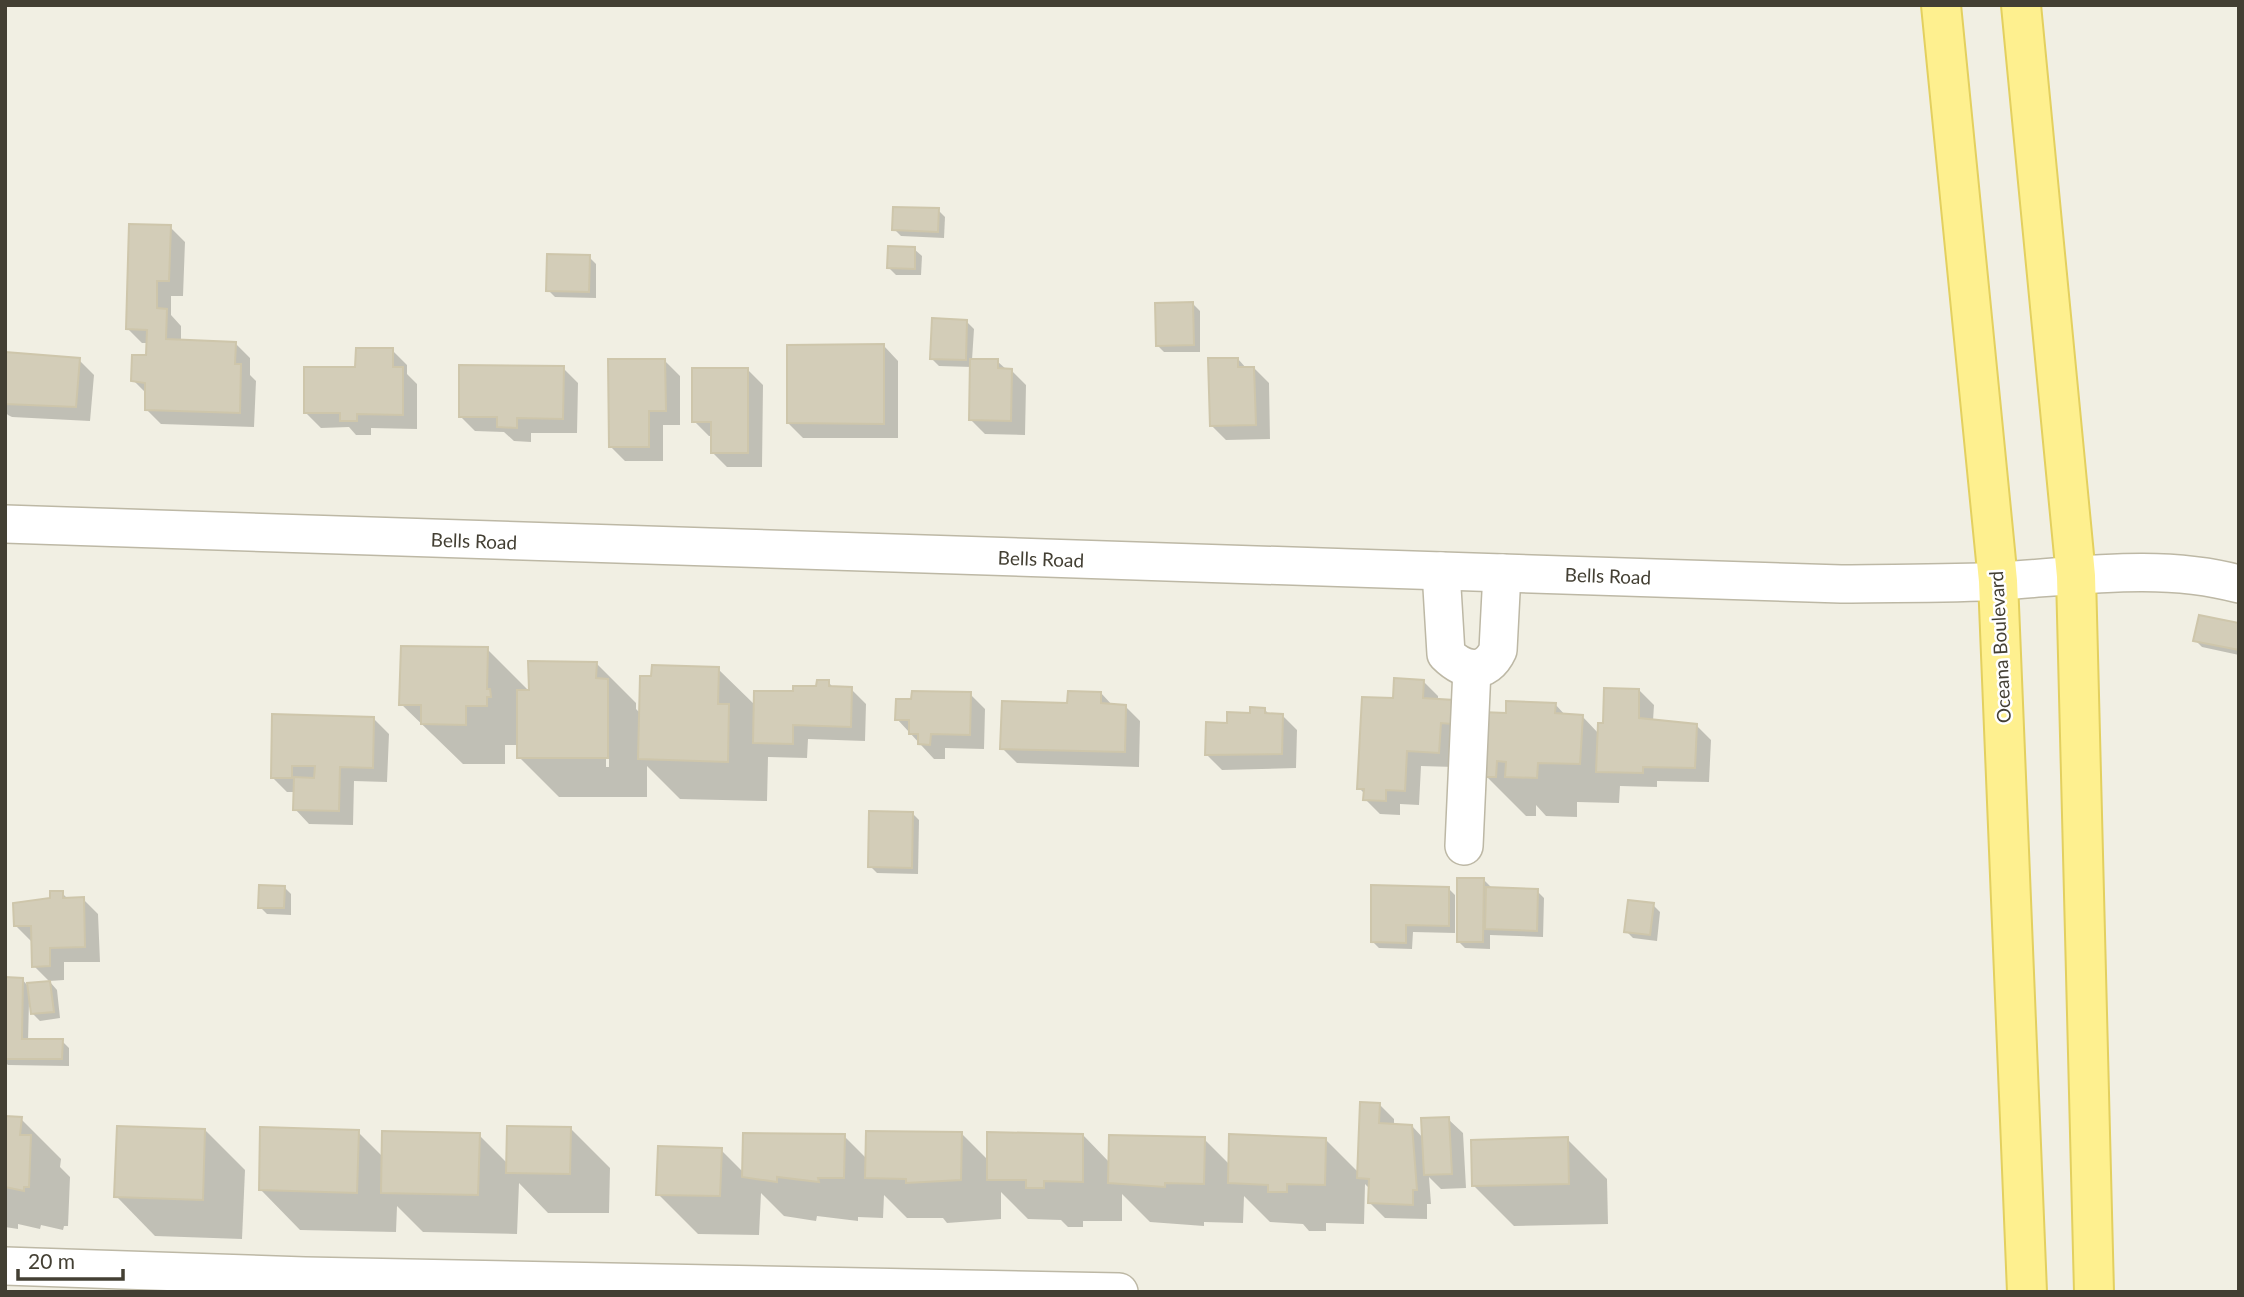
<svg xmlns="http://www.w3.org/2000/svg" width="2244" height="1297" font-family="Lato,sans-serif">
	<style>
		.shadow { fill: #0003; fill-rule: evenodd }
		.building { fill: #d3cdb8; stroke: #cec6ab; stroke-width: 2 }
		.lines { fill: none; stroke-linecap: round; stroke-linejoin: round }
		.minor-casing { stroke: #bdb8a5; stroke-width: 40 }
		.major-casing { stroke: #e3d05f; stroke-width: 42 }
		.minor { stroke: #fff; stroke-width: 37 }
		.major { stroke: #fef08f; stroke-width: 38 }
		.labels { text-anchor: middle; stroke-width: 5; stroke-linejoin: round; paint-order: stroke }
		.street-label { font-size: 19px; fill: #433f33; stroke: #fff }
	</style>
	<rect width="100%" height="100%" fill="#f1efe3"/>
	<g class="shadow">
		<polygon points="938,210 945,217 944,238 901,236 894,229"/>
		<polygon points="170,227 185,242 183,296 171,296 171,315 181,326 181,341 235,343 250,358 250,375 256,381 254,427 161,424 146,409 147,394 133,380 147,357 148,343 142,343 127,328"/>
		<polygon points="914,249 922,256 921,275 896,275 889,268"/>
		<polygon points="589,257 596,264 596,298 555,297 548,290"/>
		<polygon points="1193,304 1200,311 1200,352 1164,352 1157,345"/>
		<polygon points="967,322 974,329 972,360 997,361 1007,370 1011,370 1026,385 1025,435 985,434 970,419 972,367 939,366 932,359"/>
		<polygon points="884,346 898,361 898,438 803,438 788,423"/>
		<polygon points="392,350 407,365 407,374 417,384 417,429 371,428 371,435 356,435 349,427 321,428 306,413 357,368"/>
		<polygon points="5,354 79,360 94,375 90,421 12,417 8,415 5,412"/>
		<polygon points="1238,359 1247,369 1254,368 1269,383 1270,439 1226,440 1211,425"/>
		<polygon points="665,361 680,376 680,425 663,425 663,461 625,461 610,446"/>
		<polygon points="563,368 578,383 577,433 531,433 531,442 514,441 504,432 475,431 460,416"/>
		<polygon points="748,370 763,385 762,467 727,467 712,452 713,436 709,436 694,421"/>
		<polygon points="2239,625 2239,655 2202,647 2195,640"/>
		<path d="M487,649l43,43 66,-29 40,40v6l5,5 77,-45 38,37 38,-13 24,-5 10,-6 6,6 17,1 15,15 -1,37 -57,-2 -1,19 -39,-1 -1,44 -87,-2 -33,-33v31h-88l-40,-40v-12h-14v19h-42l-62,-60zM606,701h3v66h-3z"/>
		<polygon points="1423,681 1438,696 1438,701 1453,701 1454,767 1421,766 1419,805 1400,804 1400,815 1380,814 1365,799 1366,795 1359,788 1395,700"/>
		<polygon points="1639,690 1654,705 1653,721 1696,725 1711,740 1709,782 1657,781 1657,787 1620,786 1619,803 1577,802 1577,817 1546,816 1536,805 1536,816 1526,816 1486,776 1507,715 1555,704 1566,716 1582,716 1599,734"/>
		<polygon points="1101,693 1113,706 1125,706 1140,721 1139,767 1017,763 1002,748 1069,705"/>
		<polygon points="970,694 985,709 984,749 945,748 945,759 934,759 897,719"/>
		<polygon points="1264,709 1270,715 1282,715 1297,730 1296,768 1222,770 1207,755 1229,724"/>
		<polygon points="374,719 389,734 387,782 354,781 353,825 309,824 295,809 295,792 287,792 272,777"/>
		<polygon points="912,813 919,820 918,874 877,873 870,866"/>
		<polygon points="1484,880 1491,887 1537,891 1544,898 1543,937 1490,935 1490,949 1465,948 1458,941"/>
		<polygon points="284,887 291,894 291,915 267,914 260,907"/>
		<polygon points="1448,888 1455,895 1455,933 1413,932 1412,949 1379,948 1372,941"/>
		<polygon points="62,893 68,899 83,899 98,914 100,962 64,962 64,980 49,981 34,966 33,940 31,941 16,926"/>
		<polygon points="1653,905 1660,912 1657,941 1633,938 1626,931"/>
		<polygon points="5,979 22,979 27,985 50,982 57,990 60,1018 40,1021 33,1014 31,1001 29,1002 28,1041 62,1041 69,1048 69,1066 8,1065 5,1062"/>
		<polygon points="1379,1104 1394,1119 1394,1126 1412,1126 1424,1139 1448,1119 1463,1133 1466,1188 1441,1189 1429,1177 1431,1204 1427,1204 1427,1219 1385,1218 1370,1203 1371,1190 1365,1184 1364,1224 1326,1223 1326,1231 1309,1231 1303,1224 1270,1222 1244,1196 1243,1223 1204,1222 1204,1226 1150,1222 1122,1194 1122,1221 1083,1221 1083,1227 1068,1227 1061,1220 1028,1219 1001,1192 1001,1219 947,1223 943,1218 907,1218 884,1195 883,1218 858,1217 858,1221 817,1216 816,1221 784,1216 761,1193 759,1235 698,1234 658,1194 721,1150 744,1173 844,1136 867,1159 961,1133 989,1161 1083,1135 1110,1163 1204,1139 1230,1165 1325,1139 1359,1173"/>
		<polygon points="5,1118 21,1119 61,1159 60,1167 70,1177 68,1226 64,1226 63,1230 41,1225 40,1229 18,1224 18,1229 5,1227"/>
		<polygon points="570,1128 610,1168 609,1213 548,1213 519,1183 517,1234 423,1232 397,1206 396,1232 300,1230 261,1190 358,1132 383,1157 479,1135 508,1164"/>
		<polygon points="205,1130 245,1170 242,1239 155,1236 116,1196"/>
		<polygon points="1567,1139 1607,1179 1608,1224 1514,1226 1474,1186"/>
	</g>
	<g class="building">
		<polygon points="893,207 939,208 938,232 892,230"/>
		<polygon points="129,224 171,225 169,281 157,281 157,308 167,309 166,339 236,342 235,364 241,364 240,413 145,410 145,383 131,381 132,355 146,355 147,330 126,329"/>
		<polygon points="888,246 915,247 915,269 887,268"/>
		<polygon points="547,254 590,255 589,292 546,291"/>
		<polygon points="1193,302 1194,345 1156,346 1155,303"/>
		<polygon points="932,318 967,320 966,360 930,359"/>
		<polygon points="884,344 884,424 787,423 787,345"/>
		<polygon points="356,348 393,348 393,367 403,367 403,415 357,414 357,421 340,421 340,413 304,413 304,367 355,367"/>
		<polygon points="5,352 80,358 76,407 5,404"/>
		<polygon points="1208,358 1238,358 1238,367 1254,367 1256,425 1210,426"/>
		<polygon points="608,359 665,359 666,411 649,411 649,447 609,447"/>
		<polygon points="970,359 998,359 998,368 1012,369 1011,421 969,420"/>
		<polygon points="459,365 564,366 563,419 517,418 517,428 497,427 497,417 459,417"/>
		<polygon points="692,368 748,368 748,453 711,453 711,422 692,422"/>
		<polygon points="2199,615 2239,623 2239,650 2193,641"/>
		<polygon points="401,646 488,647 487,689 490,689 491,697 487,697 487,706 466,706 466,725 421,724 421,705 399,705"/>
		<polygon points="528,661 597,662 596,678 608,679 608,758 517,758 517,690 529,690"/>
		<polygon points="652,665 719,667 718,704 729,704 728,762 638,759 640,676 651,676"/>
		<polygon points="1394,678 1424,680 1423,698 1454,700 1452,724 1441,723 1439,753 1407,751 1405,791 1386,790 1386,801 1363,800 1364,789 1357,789 1362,697 1393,698"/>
		<polygon points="817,680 829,680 829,686 852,687 851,727 793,725 793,744 753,743 754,691 793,691 793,686 816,686"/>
		<polygon points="1604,688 1639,689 1639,718 1697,724 1695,768 1643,767 1643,773 1596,772 1598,723 1603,723"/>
		<polygon points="912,691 971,692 970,735 931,734 930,745 918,744 918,734 909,734 909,720 895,720 896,699 911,699"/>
		<polygon points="1068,691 1101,692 1101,703 1126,705 1125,752 1000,749 1002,701 1067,703"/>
		<polygon points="1506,701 1556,703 1555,713 1583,715 1580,764 1538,763 1537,778 1505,777 1506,762 1497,761 1496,777 1484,777 1482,712 1506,713"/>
		<polygon points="1250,707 1265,708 1265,713 1283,714 1282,754 1205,755 1206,722 1227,723 1227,712 1250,713"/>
		<polygon points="272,714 374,717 373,768 340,767 339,811 293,810 294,777 314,778 315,766 292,766 292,778 271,778"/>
		<polygon points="869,811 913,812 912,868 868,867"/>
		<polygon points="1457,878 1484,878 1483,942 1457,942"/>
		<polygon points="259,885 285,886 284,908 258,908"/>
		<polygon points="1371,885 1449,887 1449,926 1406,925 1406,943 1371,942"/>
		<polygon points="1486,887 1538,889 1537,931 1485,929"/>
		<polygon points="50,891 63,891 63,898 84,897 85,947 50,948 50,966 32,967 31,926 14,926 13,903 50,898"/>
		<polygon points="1628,900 1654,903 1650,935 1624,932"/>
		<polygon points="5,977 23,978 22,1039 63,1039 62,1059 5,1059"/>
		<polygon points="50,981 54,1012 31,1014 27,983"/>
		<polygon points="1360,1102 1380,1103 1379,1123 1412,1125 1417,1190 1413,1190 1413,1205 1368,1203 1369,1179 1357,1178"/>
		<polygon points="5,1116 22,1117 20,1135 31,1135 29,1187 24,1187 24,1191 5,1187"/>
		<polygon points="1449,1117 1452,1174 1424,1175 1421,1118"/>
		<polygon points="117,1126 205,1129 203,1200 114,1197"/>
		<polygon points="507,1126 571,1127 570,1174 506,1173"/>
		<polygon points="260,1127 359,1130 357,1193 259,1190"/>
		<polygon points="382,1131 480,1133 478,1195 381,1193"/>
		<polygon points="866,1131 962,1132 961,1180 906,1183 906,1179 865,1178"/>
		<polygon points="987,1132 1083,1134 1083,1182 1044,1181 1044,1188 1026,1188 1026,1180 987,1180"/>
		<polygon points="743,1133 845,1134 844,1178 818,1178 819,1182 777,1177 777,1182 742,1177"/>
		<polygon points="1229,1134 1326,1138 1325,1185 1287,1184 1287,1192 1268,1192 1268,1185 1228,1183"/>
		<polygon points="1109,1135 1205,1137 1204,1184 1165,1183 1165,1187 1108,1183"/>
		<polygon points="1568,1137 1569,1184 1472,1186 1471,1140"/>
		<polygon points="658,1146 722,1148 720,1196 656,1195"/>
	</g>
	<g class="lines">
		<defs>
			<g id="minor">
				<path d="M5,524l1836,60c53,-1 107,0 160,-3 78,-5 161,-18 238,3"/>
				<path d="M1441,571l5,83c18,18 40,22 52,-4l4,-77"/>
				<polyline points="1464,846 1472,669"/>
				<polyline points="5,1266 305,1276 1119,1292"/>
			</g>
			<g id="major">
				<polyline points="1941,5 1998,581 2027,1292"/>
				<polyline points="2021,5 2076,576 2094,1292"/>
			</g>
		</defs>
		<use href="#minor" class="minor-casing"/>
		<use href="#major" class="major-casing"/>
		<use href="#minor" class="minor"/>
		<use href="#major" class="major"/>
	</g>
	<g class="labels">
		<g class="street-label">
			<text transform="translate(474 541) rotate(2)" y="7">Bells Road</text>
			<text transform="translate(1041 559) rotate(2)" y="7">Bells Road</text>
			<text transform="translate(1608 576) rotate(2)" y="7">Bells Road</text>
			<text transform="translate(2000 647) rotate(-93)" y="7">Oceana Boulevard</text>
		</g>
	</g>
	<rect width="2244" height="1297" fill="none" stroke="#433f33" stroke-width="14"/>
	<path d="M18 1269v10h105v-10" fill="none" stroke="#433f33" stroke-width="3.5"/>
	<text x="28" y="1269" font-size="21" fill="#433f33" stroke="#ffffff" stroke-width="5" paint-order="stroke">20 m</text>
</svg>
